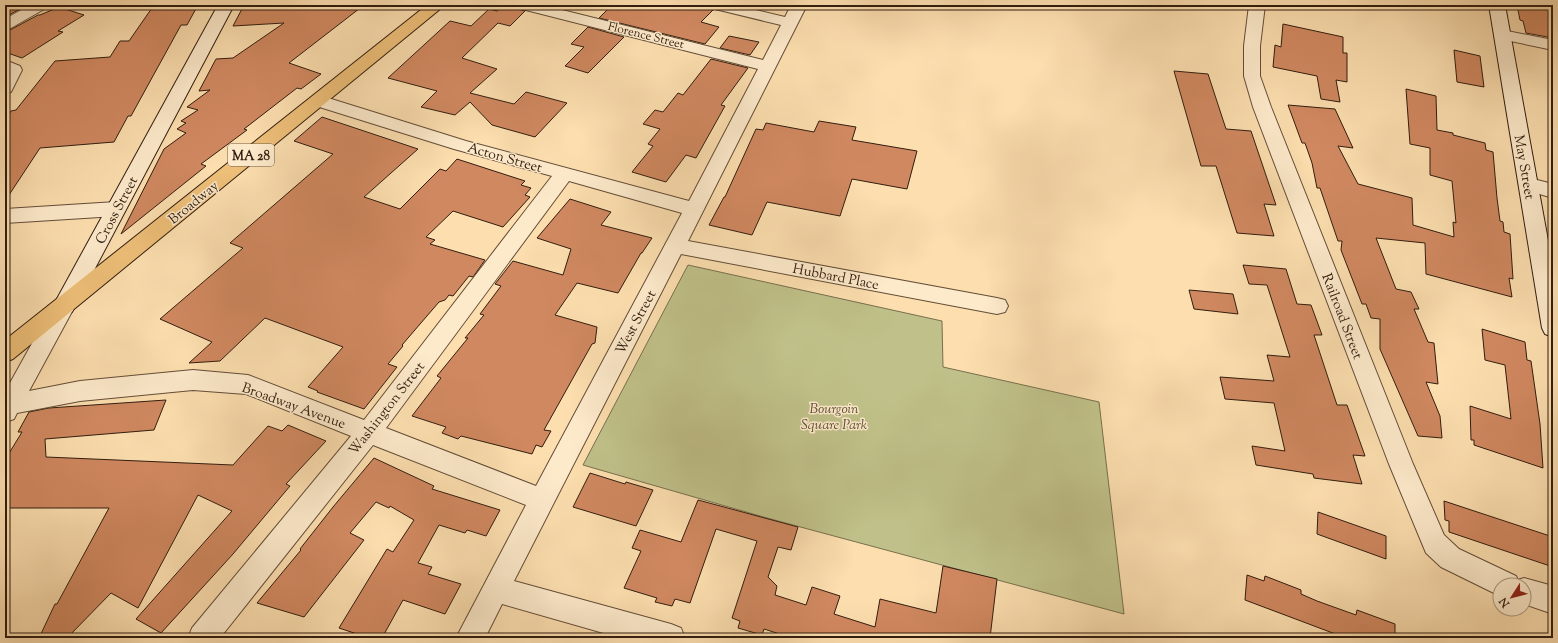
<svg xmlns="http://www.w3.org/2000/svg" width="1558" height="643" font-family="'Sorts Mill Goudy',serif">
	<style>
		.green { fill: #c0c18a; stroke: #786f4c }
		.building { fill: #d08860; stroke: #311d0f }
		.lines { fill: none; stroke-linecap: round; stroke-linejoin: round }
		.street-casing { stroke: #644d37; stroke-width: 2 }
		.secondary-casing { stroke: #311d0f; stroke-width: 2 }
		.primary-casing { stroke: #311d0f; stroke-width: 2 }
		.street { fill: #fdeacb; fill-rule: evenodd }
		.secondary { fill: #fdeacb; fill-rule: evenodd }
		.primary { fill: #eebf78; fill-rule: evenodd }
		.labels { text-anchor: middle; stroke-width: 3; stroke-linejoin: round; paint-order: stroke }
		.far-street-label { font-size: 12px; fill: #311d0f; stroke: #fdeacb }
		.shield { fill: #fdeacb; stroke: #6e5a47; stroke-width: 1 }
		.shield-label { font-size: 13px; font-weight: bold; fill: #311d0f }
		.street-label { font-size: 14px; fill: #311d0f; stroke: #fdeacb }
		.park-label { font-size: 14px; font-style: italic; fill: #5c4e34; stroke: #fdeacb }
	</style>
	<rect width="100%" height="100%" fill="#fcdeaf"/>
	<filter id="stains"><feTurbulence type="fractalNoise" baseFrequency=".005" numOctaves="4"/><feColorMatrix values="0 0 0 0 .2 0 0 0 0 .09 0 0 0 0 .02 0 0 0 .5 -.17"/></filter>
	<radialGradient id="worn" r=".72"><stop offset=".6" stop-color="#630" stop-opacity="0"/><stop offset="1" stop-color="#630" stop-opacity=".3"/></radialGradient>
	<polygon class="green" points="688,265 942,321 943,367 1099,402 1124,614 767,518 583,465"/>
	<g class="building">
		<polygon points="5,5 7,5 20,9 5,17"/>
		<polygon points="154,5 198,5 187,25 181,25 131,116 128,116 114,142 40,148 5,201 5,120 11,111 16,110 55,61 110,57 120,41 129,41"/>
		<polygon points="244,5 364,5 289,63 321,74 301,89 297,88 244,129 247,130 201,164 206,166 121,234 164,149 186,133 177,129 186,123 181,121 198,110 187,107 210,90 199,91 216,59 233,58 284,23 233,26"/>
		<polygon points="504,5 525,11 510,26 498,23 462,58 497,69 470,93 514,104 526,92 567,103 535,137 492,125 470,102 455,115 421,107 437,91 388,78 450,21 471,26 489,9 497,11"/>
		<polygon points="612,5 695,5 713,10 701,22 719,27 705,44 599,18"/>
		<polygon points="1517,5 1553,5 1553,38 1526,33 1523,21 1520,20"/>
		<polygon points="59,7 84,15 58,31 63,32 22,58 5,52 5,31 12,29 38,15 40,15"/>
		<polygon points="1283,24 1343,37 1343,53 1347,53 1347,82 1336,80 1340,102 1321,99 1317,76 1273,67 1275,45 1281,47"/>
		<polygon points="588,27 624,37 588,73 565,66 584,47 571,44"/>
		<polygon points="729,36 759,42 750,55 720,48"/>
		<polygon points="1454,50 1480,56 1484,87 1457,82"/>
		<polygon points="711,59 748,68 721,105 725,106 696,158 686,155 666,182 632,172 653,146 648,144 660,129 643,124 655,110 663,112 678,93 683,95"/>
		<polygon points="1174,71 1208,74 1226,129 1251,131 1276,205 1264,204 1274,236 1237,233 1216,166 1201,166"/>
		<polygon points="1406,89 1436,96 1437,130 1453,133 1453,135 1485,143 1486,150 1493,152 1497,198 1500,221 1503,222 1504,232 1510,234 1513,279 1509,278 1512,297 1426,274 1425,243 1376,238 1396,289 1411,292 1419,309 1414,309 1428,342 1434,343 1438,384 1426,382 1440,416 1442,438 1418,436 1380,349 1380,319 1371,318 1366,304 1362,304 1341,250 1342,241 1338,241 1320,188 1317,188 1312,163 1305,143 1302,143 1288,105 1335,109 1353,148 1338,146 1358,184 1412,198 1413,225 1454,237 1453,222 1456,223 1452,181 1430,175 1430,148 1410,144"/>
		<polygon points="322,117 418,149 364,197 400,209 440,169 446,171 457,159 525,181 521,185 531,188 525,195 530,197 503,227 453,211 426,237 435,240 430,244 485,260 473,277 469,276 453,296 449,295 445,300 439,302 402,345 403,346 388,364 397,367 364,409 317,392 318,391 308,387 343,347 265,318 220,361 189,363 212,342 160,319 243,248 230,243 333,154 294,141"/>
		<polygon points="819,121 856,127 852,140 917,151 907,189 852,179 840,216 767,202 752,235 709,225 724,197 725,197 756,129 763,130 766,123 814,132"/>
		<polygon points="570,199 611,212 601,225 652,238 642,253 641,253 618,293 577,283 555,315 597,327 595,343 592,344 544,430 551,431 542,447 536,445 532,454 461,436 458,439 442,433 446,427 412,416 441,378 437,376 468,338 465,338 484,315 480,314 501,286 495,284 513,261 563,275 571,249 537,238"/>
		<polygon points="1243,265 1286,269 1297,304 1311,305 1322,335 1314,335 1337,405 1347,405 1365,456 1353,455 1362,484 1314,478 1313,474 1256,465 1252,446 1285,451 1274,403 1225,399 1220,377 1274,381 1267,355 1290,357 1267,285 1249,284"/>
		<polygon points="1189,290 1233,294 1238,314 1194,309"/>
		<polygon points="1482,329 1525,342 1527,360 1531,361 1540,424 1543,468 1474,445 1474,440 1471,440 1470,406 1511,419 1505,365 1485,360"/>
		<polygon points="166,400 154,430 45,439 46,457 233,465 268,426 282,431 288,425 326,441 286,484 290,486 233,554 161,633 136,619 232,511 198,495 138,608 111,593 67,638 39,638 55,604 57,604 109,508 5,508 5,460 22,432 18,432 29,412 49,408"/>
		<polygon points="374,458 434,486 432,489 500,510 486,536 467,530 465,533 439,525 418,563 432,567 428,574 461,584 445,614 403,600 382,638 355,638 357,634 339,628 387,549 393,552 414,520 390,506 389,508 376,502 350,533 364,540 304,617 257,603 301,550 300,549 333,507"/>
		<polygon points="590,473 625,484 626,482 653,490 636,526 573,507"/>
		<polygon points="698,500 798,527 791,550 778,547 768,577 777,586 775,595 806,605 812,587 840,596 834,614 875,627 880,599 936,613 943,566 997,579 990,638 792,638 764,629 762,635 738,628 740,621 732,618 757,541 716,529 690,603 675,599 672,606 655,602 657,598 624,588 641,551 632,548 640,530 681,542"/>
		<polygon points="1444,501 1553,537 1553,567 1449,532 1449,521 1445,520"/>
		<polygon points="1318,512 1386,536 1386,559 1317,534"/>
		<polygon points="1247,575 1264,581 1265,576 1301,590 1301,594 1317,601 1356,615 1357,610 1395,624 1395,638 1346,638 1245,600"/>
	</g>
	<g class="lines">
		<defs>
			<g id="street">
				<polygon points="30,5 49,5 46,8 11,28 5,30 5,19"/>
				<path d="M515,5h27l221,55 18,-35 -70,-17 -3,-3h27l50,12 6,-12h16l-119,236 309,57 8,2 3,6 -3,6 -8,2 -316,-60 -167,327 157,43 10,4 4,10h-64l-119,-34 -17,34h-29l70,-133 -153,-60 -153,193h-32l4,-10 159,-192 -105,-42 -53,-4 -113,11 -63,12 -3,6 -8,3 -1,-30 51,-92 8,-2 8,2 3,6 -46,85 51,-10 113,-11 55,5 116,45 188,-244 -98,-27 -141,-44 -3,-4 3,-4 6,-1 6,1 141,44 223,60 69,-132 -240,-61zM569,181l113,32 -146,273 -150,-58z"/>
				<polygon points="1249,5 1265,5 1260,46 1260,76 1271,107 1413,464 1444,535 1459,549 1516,576 1518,580 1524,578 1553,586 1553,614 1524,604 1524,585 1500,585 1500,596 1441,567 1426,553 1389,464 1253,107 1244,76 1244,46"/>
				<polygon points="1502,30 1553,40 1553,50 1496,38 1494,35 1496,32"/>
				<polygon points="5,60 20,66 22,70 11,92 5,93"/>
				<polygon points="1529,178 1553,184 1553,198 1522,189 1519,184 1522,179"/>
				<polygon points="116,202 123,204 126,209 123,214 116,216 5,223 5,209"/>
			</g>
			<g id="secondary">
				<polygon points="218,5 234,5 72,312 64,314 56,312 53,306"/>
				<polygon points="1489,5 1505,5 1553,268 1553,337 1545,334 1542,328"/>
			</g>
			<polygon id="primary" points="427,5 445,5 13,359 5,362 5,340"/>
		</defs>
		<use href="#street" class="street-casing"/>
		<use href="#secondary" class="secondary-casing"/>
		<use href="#primary" class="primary-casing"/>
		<use href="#street" class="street"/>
		<use href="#secondary" class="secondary"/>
		<use href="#primary" class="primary"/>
	</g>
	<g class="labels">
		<g class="far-street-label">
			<text transform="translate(646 35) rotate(14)" y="4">Florence Street</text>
		</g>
		<rect class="shield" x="228" y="144" width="46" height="22" rx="3"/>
		<g class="shield-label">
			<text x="251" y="160">MA 28</text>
		</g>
		<g class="street-label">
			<text transform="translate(505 157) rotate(16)" y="5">Acton Street</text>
			<text transform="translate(1525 167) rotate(80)" y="5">May Street</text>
			<text transform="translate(193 202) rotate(-39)" y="5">Broadway</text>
			<text transform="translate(116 210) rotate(-62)" y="5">Cross Street</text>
			<text transform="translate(836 276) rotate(11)" y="5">Hubbard Place</text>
			<text transform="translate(1343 316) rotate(69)" y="5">Railroad Street</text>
			<text transform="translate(635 322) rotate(-62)" y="5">West Street</text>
			<text transform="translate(294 405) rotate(20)" y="5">Broadway Avenue</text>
			<text transform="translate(386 408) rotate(-52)" y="5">Washington Street</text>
		</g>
		<g class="park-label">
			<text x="834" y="413">Bourgoin<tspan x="834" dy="16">Square Park</tspan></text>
		</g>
	</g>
	<rect width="1558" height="643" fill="none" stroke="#fcdeaf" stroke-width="20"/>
	<rect x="6" y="6" width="1546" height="631" fill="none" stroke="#311d0f" stroke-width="2"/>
	<rect x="10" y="10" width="1538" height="623" fill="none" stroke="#311d0f"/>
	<g transform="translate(1512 597) rotate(234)"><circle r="19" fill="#fdeacb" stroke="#ab9880"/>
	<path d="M0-3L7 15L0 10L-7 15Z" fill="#8f2418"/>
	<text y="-6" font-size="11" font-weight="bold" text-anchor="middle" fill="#311d0f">N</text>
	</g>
	<rect width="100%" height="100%" filter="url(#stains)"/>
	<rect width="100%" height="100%" fill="url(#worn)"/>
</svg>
